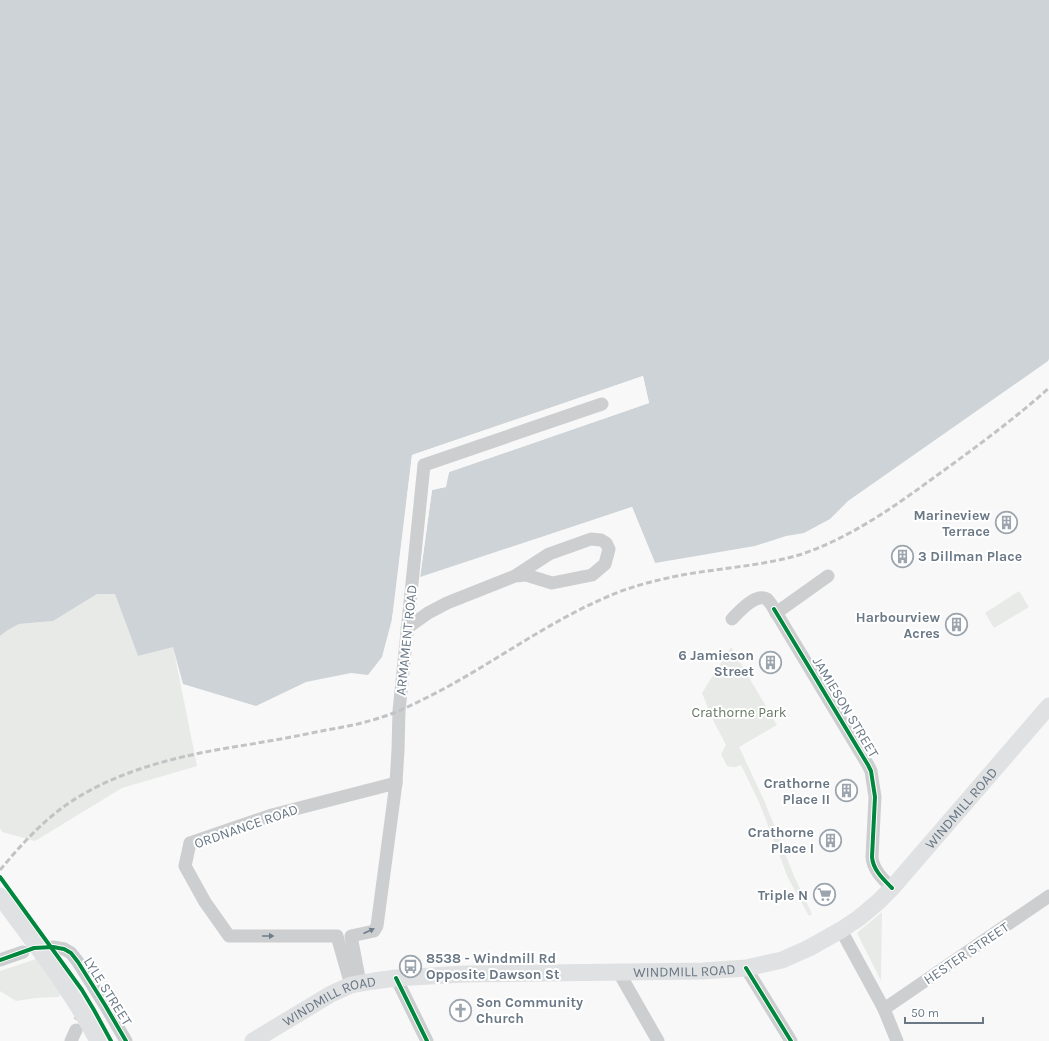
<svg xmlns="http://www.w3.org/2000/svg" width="1049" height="1041" font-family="Karla,sans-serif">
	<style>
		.green { fill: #e7eae6 }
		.water { fill: #cdd3d6 }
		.pier { fill: #f8f8f8 }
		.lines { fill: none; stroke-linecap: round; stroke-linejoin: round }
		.minor-tunnel { stroke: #cdd2d6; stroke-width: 13; stroke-dasharray: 13 6; stroke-linecap: butt }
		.minor { stroke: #cdcecf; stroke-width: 13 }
		.major { stroke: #e0e1e2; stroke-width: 17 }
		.rail { stroke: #c2c3c5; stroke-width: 3; stroke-dasharray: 6 3; stroke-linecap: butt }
		.cycleway-casing { stroke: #fff; stroke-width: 6 }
		.cycleway { stroke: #00873e; stroke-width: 4 }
		.oneway { fill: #6f7c8a }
		.labels { text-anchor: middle; stroke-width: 4; stroke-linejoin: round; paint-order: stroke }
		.poi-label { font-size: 14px; font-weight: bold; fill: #6a7886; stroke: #fff; text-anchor: end }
		.street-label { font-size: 14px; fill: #6a7886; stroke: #fff }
		.park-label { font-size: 14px; fill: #677865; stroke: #fff }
	</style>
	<rect width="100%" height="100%" fill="#f8f8f8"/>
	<g class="green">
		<polygon points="1019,591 1029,607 994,628 985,613"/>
		<polygon points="97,594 115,594 138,656 173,646 197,766 122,788 35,841 2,832 0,828 0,636 8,630 19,624 53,621"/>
		<path d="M731,647l46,78 -38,22 25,53 30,76 18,38 -3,2 -21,-38 -29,-76 -18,-37c-5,2 -8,3 -14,1l-6,-12 5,-9 -13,-25 -11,-27z"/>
		<polygon points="882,912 881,981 857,933"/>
		<polygon points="48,955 64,980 59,997 35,998 16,1001 0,991 0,971"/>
	</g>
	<polygon class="water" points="0,0 1049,0 1049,359 1048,361 848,501 830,519 804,533 786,536 755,546 655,563 632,507 420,578 432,490 445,487 449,472 649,403 643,376 412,455 394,606 392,619 382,657 368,675 351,673 306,682 256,706 183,684 173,647 138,656 115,594 97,594 53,621 19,624 8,630 0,636"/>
	<polygon class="pier" points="643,376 649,403 449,472 446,487 432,490 420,577 632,507 655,563 653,563 631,510 421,580 419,579 418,578 430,490 432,488 444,485 447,470 647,401 641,379 414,456 396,607 394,618 392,619 412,455"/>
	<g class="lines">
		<polyline class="minor-tunnel" points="79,1022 85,1013 94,1006"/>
		<g class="minor">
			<polyline points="776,613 828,576"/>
			<path d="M732,619c7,-7 23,-26 35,-20 1,1 3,4 4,5l97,161 3,6 4,26 -3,60c1,13 11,22 20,31"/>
			<polyline points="407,628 428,613 447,603 515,576 549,554 591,539 601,540 606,543 609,549 605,564 592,575 552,583 526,575 515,576"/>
			<polyline points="841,930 884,1009 897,1041"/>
			<polyline points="53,947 64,949 71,953 78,962 105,1005 126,1041"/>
			<polyline points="0,960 23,952"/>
			<polyline points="746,968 791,1041"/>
			<polyline points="618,971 658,1041"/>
			<polyline points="396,978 427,1041"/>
			<polyline points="360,983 351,936 374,931 377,926 396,783 398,750 399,711 424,465 602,404"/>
			<polyline points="351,985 337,936 229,936 205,902 185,866 190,843 272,815 396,783"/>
			<polyline points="884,1009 1049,896"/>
			<polyline points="71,1041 76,1030"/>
		</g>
		<g class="major">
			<path d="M0,896c34,47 71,93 98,145"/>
			<path id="s1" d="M253,1041l78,-47 20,-9 23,-4 22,-3 68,-4 239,-3 43,-3 36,-8 27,-12 32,-18 18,-12 19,-16 14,-14 157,-182"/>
		</g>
		<path class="rail" d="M0,870c21,-25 44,-51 72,-69 43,-28 95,-42 144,-51 16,-3 32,-5 47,-8 18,-3 35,-6 53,-10 21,-4 42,-7 63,-14 17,-5 33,-13 49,-21 62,-31 117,-74 181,-101 23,-10 48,-16 73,-21 39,-7 79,-9 117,-20 49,-16 92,-46 133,-76 40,-29 80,-58 117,-91"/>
		<defs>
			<g id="cycleway">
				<path d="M774,609l94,156 3,6 4,26 -3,60c1,13 11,22 20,31"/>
				<polyline points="0,877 82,990 94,1010 111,1041"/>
				<polyline points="0,960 34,948 53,947 64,949 71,953 78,962 105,1005 126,1041"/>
				<polyline points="746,968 791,1041"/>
				<polyline points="396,978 427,1041"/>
			</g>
		</defs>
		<use href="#cycleway" class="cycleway-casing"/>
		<use href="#cycleway" class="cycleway"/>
	</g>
	<defs><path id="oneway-solid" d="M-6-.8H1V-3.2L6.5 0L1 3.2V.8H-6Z"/></defs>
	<g class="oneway">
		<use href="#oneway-solid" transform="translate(369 931) rotate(-24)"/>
		<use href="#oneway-solid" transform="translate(268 936)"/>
	</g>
	<defs>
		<symbol id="building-ring" viewBox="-11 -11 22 22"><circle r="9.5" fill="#fff" stroke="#9ca5ae" stroke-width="1.5"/><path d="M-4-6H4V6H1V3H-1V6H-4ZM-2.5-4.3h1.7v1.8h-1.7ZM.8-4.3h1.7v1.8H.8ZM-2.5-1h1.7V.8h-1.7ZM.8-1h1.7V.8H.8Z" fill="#9ca5ae"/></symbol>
		<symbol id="supermarket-ring" viewBox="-11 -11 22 22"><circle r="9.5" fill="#fff" stroke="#9ca5ae" stroke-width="1.5"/><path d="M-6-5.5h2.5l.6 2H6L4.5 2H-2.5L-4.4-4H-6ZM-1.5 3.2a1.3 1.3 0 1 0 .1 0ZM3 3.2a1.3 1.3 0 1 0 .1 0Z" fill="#9ca5ae"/></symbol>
		<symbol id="bus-ring" viewBox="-11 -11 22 22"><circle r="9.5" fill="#fff" stroke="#9ca5ae" stroke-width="1.5"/><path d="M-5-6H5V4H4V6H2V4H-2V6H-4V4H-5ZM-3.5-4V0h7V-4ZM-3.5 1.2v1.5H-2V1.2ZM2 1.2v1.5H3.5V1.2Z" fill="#9ca5ae"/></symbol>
		<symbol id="church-ring" viewBox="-11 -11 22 22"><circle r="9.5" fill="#fff" stroke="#9ca5ae" stroke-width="1.5"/><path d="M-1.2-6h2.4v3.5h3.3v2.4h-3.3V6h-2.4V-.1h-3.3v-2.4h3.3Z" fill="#9ca5ae"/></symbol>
	</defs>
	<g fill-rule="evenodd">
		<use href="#building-ring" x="994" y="510" width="25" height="25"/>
		<use href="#building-ring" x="890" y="544" width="25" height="25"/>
		<use href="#building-ring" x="944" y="612" width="25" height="25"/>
		<use href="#building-ring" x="758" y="650" width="25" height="25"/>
		<use href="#building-ring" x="834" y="778" width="25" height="25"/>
		<use href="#building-ring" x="818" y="828" width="25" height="25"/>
		<use href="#supermarket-ring" x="812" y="882" width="25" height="25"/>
		<use href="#bus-ring" x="398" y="954" width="25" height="25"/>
		<use href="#church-ring" x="448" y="998" width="25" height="25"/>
	</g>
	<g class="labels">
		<g class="poi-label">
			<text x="990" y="520">Marineview<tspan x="990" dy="16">Terrace</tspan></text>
			<text x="918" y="561" text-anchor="start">3 Dillman Place</text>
			<text x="940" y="622">Harbourview<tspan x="940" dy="16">Acres</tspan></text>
			<text x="754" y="660">6 Jamieson<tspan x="754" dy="16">Street</tspan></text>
			<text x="830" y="788">Crathorne<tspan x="830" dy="16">Place II</tspan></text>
			<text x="814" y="837">Crathorne<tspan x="814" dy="16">Place I</tspan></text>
			<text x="808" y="900">Triple N</text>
			<text x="426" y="963" text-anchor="start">8538 - Windmill Rd<tspan x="426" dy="16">Opposite Dawson St</tspan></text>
			<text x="476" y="1007" text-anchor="start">Son Community<tspan x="476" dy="16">Church</tspan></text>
		</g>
		<g class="street-label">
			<text transform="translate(406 640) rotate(-84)" y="5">ARMAMENT ROAD</text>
			<text transform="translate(846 707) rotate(59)" y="5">JAMIESON STREET</text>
			<text dy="5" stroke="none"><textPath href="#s1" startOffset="784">WINDMILL ROAD</textPath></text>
			<text transform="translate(246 826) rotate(-19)" y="5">ORDNANCE ROAD</text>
			<text transform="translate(966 953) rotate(-34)" y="5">HESTER STREET</text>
			<text dy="5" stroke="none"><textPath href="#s1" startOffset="447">WINDMILL ROAD</textPath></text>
			<text transform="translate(108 991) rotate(58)" y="5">LYLE STREET</text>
			<text dy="5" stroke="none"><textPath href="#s1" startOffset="87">WINDMILL ROAD</textPath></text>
		</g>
		<g class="park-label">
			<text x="739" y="717">Crathorne Park</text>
		</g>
	</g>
	<path d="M905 1017v6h78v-6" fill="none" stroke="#6a7886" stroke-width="2"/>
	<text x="911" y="1017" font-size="12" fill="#6a7886" stroke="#ffffff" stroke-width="3" paint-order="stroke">50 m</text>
</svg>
